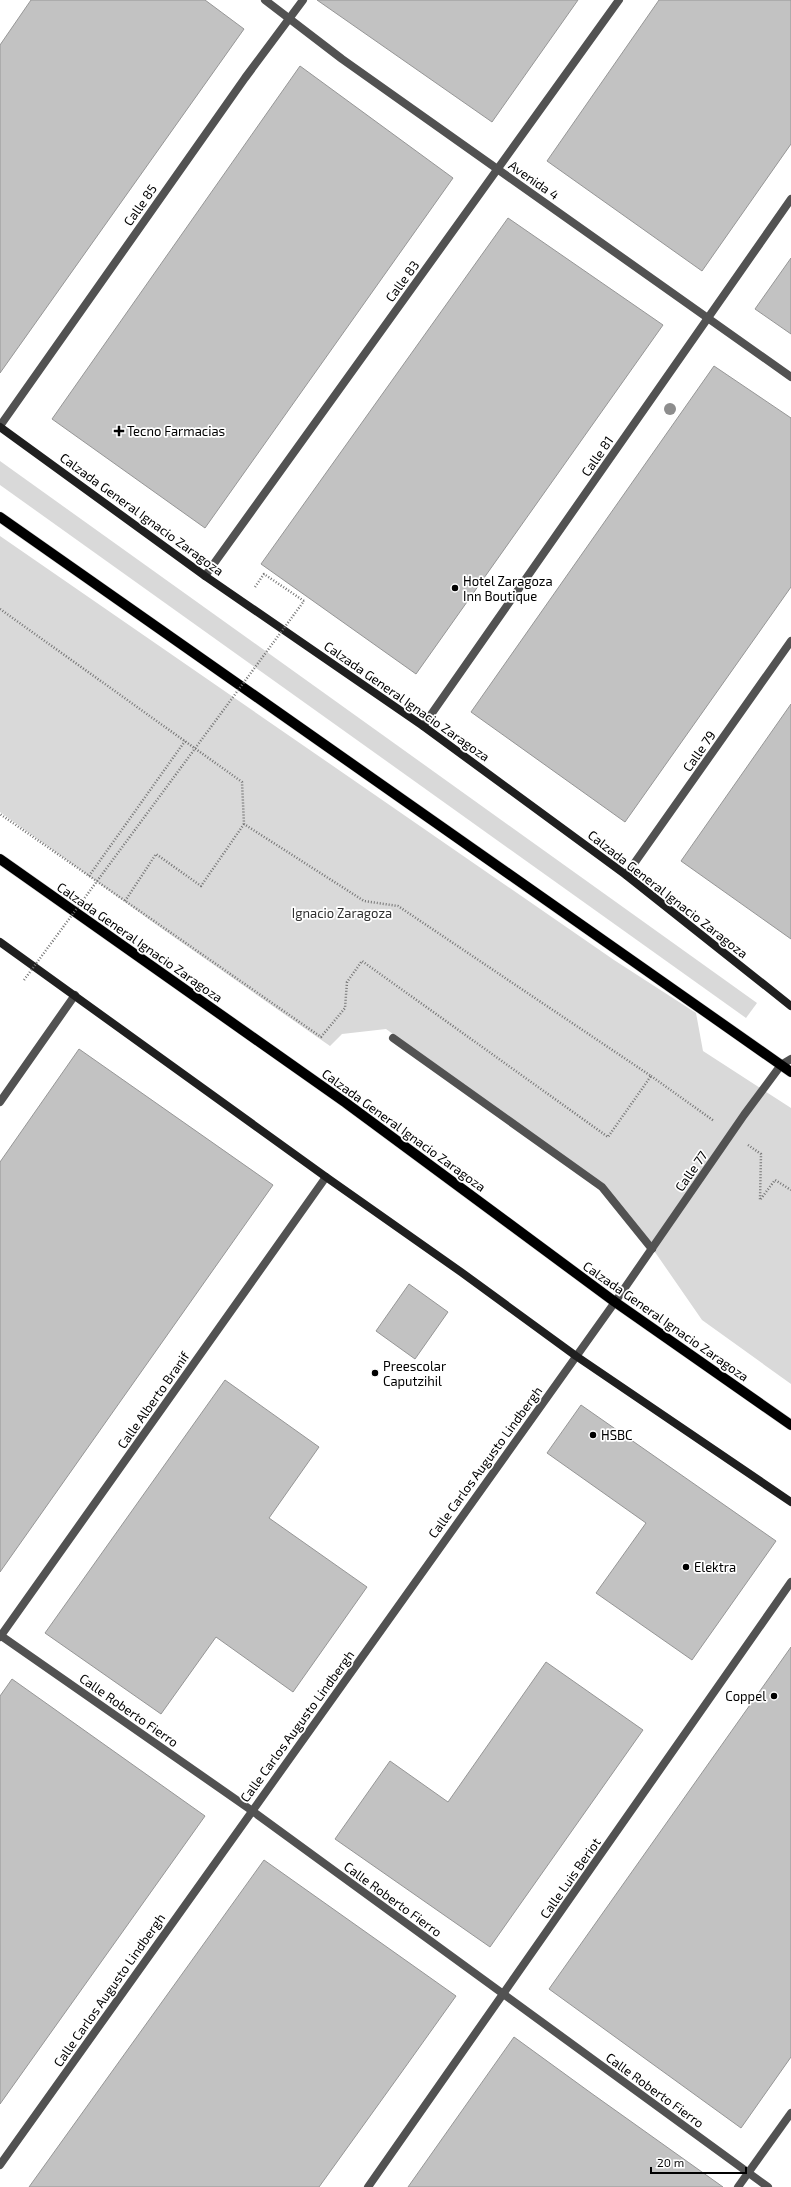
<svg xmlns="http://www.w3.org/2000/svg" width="791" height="2187" font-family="'Exo 2',sans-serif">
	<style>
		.green { fill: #d9d9d9 }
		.building { fill: #c2c2c2; stroke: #969696 }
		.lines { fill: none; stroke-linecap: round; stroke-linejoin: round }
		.primary-casing { stroke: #dbdbdb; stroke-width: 11 }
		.path { stroke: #747474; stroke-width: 2.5; stroke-dasharray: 1 2; stroke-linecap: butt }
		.lane { stroke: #525252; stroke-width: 8 }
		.street { stroke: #525252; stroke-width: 8 }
		.secondary { stroke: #1f1f1f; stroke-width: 8 }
		.primary { stroke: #000; stroke-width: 10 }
		.path-bridge { stroke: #747474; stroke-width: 2.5; stroke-dasharray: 1 2; stroke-linecap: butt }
		.tree { fill: #8d8d8d }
		.poi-dot { fill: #000; stroke: #fff; stroke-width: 1.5 }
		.labels { text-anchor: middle; stroke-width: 3.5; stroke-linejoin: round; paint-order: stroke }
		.street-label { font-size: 13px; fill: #000; stroke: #fff }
		.poi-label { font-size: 13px; fill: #000; stroke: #fff; text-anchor: start }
		.park-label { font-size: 13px; fill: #303030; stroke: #fff }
	</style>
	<rect width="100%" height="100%" fill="#fff"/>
	<g class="green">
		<polygon points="0,461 757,1003 746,1018 0,485"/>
		<polygon points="0,536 614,960 696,1013 703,1051 791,1108 791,1384 702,1320 648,1242 602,1184 386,1029 342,1034 330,1046 161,928 0,812"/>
	</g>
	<g class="building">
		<polygon points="31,0 205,0 244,29 0,373 0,45"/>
		<polygon points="317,0 578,0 492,122"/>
		<polygon points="659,0 791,0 791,144 702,271 547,161"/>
		<polygon points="300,66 453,178 205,528 52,419"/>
		<polygon points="508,218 663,325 416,674 261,564"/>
		<polygon points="791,258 791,334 755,309"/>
		<polygon points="714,366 791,418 791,587 625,822 471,712"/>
		<polygon points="791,704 791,939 681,861"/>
		<polygon points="79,1049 273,1185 0,1572 0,1162"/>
		<polygon points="409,1284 448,1312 415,1359 376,1331"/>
		<polygon points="225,1380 319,1447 269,1518 367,1587 293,1692 216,1637 161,1714 45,1633"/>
		<polygon points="581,1405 776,1541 692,1660 596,1593 646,1523 547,1453"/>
		<polygon points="791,1647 791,2057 741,2128 549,1989"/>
		<polygon points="546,1662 643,1730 490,1947 335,1839 390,1761 448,1802"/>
		<polygon points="12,1679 205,1816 0,2104 0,1696"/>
		<polygon points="264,1860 456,1996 401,2073 319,2187 29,2187"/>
		<polygon points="514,2037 591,2093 723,2187 408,2187"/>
	</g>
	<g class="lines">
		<defs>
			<g id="primary">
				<polyline points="0,517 791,1072"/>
				<polyline points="0,859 346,1103 615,1302 791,1425"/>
			</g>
		</defs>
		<use href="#primary" class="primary-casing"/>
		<g class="path">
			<polyline points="255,587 264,574 304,601"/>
			<polyline points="0,609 242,782 244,824 364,901 398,906 651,1076 608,1137 362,961 347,982 345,1008 321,1037 0,814"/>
			<polyline points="89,876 185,741"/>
			<polyline points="125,901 156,854 201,886 244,824"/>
			<polyline points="651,1076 714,1121"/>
			<polyline points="748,1145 761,1154 760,1200 775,1180 791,1190"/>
		</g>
		<polyline class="lane" points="393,1038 602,1187 652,1249"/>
		<g class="street">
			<polyline points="265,0 342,59 791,377"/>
			<polyline points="0,426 245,78 303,0"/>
			<polyline points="205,576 619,0"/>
			<polyline points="423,726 791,199"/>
			<polyline points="626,875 791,641"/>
			<polyline points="0,1102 75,995"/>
			<polyline points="0,1635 251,1810 768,2187"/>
			<polyline points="0,1637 326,1177"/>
			<polyline points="0,2165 615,1302 744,1115 781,1065 791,1059"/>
			<polyline points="368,2187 791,1582"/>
			<polyline points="738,2187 791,2113"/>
		</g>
		<g class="secondary">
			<polyline points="0,427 205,576 423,726 626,875 791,1006"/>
			<polyline points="0,942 326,1177 461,1272 576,1356 791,1502"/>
		</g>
		<use href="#primary" class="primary"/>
		<polyline class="path-bridge" points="24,980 304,601"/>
	</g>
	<circle class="tree" cx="670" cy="409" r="6"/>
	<g class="poi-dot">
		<path d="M117 425h4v4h4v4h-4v4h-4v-4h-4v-4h4z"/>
		<circle cx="455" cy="588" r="4"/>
		<circle cx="375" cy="1373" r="4"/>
		<circle cx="593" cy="1435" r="4"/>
		<circle cx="686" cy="1567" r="4"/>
		<circle cx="774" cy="1696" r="4"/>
	</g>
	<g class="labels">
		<g class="street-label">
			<text transform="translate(534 180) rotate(35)" y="5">Avenida 4</text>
			<text transform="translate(140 205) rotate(-55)" y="5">Calle 85</text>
			<text transform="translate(402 281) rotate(-54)" y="5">Calle 83</text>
			<text transform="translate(597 456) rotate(-55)" y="5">Calle 81</text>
			<text transform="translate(142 514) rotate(36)" y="5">Calzada General Ignacio Zaragoza</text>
			<text transform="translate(407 701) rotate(35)" y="5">Calzada General Ignacio Zaragoza</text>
			<text transform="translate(699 751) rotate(-55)" y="5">Calle 79</text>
			<text transform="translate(668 894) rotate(38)" y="5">Calzada General Ignacio Zaragoza</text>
			<text transform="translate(140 942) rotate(35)" y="5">Calzada General Ignacio Zaragoza</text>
			<text transform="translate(404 1130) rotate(36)" y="5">Calzada General Ignacio Zaragoza</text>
			<text transform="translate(691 1171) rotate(-55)" y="5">Calle 77</text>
			<text transform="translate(666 1321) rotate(35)" y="5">Calzada General Ignacio Zaragoza</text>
			<text transform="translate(153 1400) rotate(-55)" y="5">Calle Alberto Branif</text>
			<text transform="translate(485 1462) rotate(-54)" y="5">Calle Carlos Augusto Lindbergh</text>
			<text transform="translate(129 1710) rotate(35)" y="5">Calle Roberto Fierro</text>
			<text transform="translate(297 1726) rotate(-54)" y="5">Calle Carlos Augusto Lindbergh</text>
			<text transform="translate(570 1878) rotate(-55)" y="5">Calle Luis Beriot</text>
			<text transform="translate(393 1899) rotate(36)" y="5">Calle Roberto Fierro</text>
			<text transform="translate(109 1990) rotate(-55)" y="5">Calle Carlos Augusto Lindbergh</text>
			<text transform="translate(655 2090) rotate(36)" y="5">Calle Roberto Fierro</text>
		</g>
		<g class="poi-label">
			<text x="127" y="436">Tecno Farmacias</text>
			<text x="463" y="586">Hotel Zaragoza<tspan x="463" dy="15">Inn Boutique</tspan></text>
			<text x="383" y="1371">Preescolar<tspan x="383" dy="15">Caputzihil</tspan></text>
			<text x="601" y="1440">HSBC</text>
			<text x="694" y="1572">Elektra</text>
			<text x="766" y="1701" text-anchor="end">Coppel</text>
		</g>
		<g class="park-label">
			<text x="342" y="918">Ignacio Zaragoza</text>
		</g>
	</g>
	<path d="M651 2167v6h95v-6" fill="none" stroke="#000000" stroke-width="2"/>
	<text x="657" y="2167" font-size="12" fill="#000000" stroke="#ffffff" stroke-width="3" paint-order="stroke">20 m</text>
</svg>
